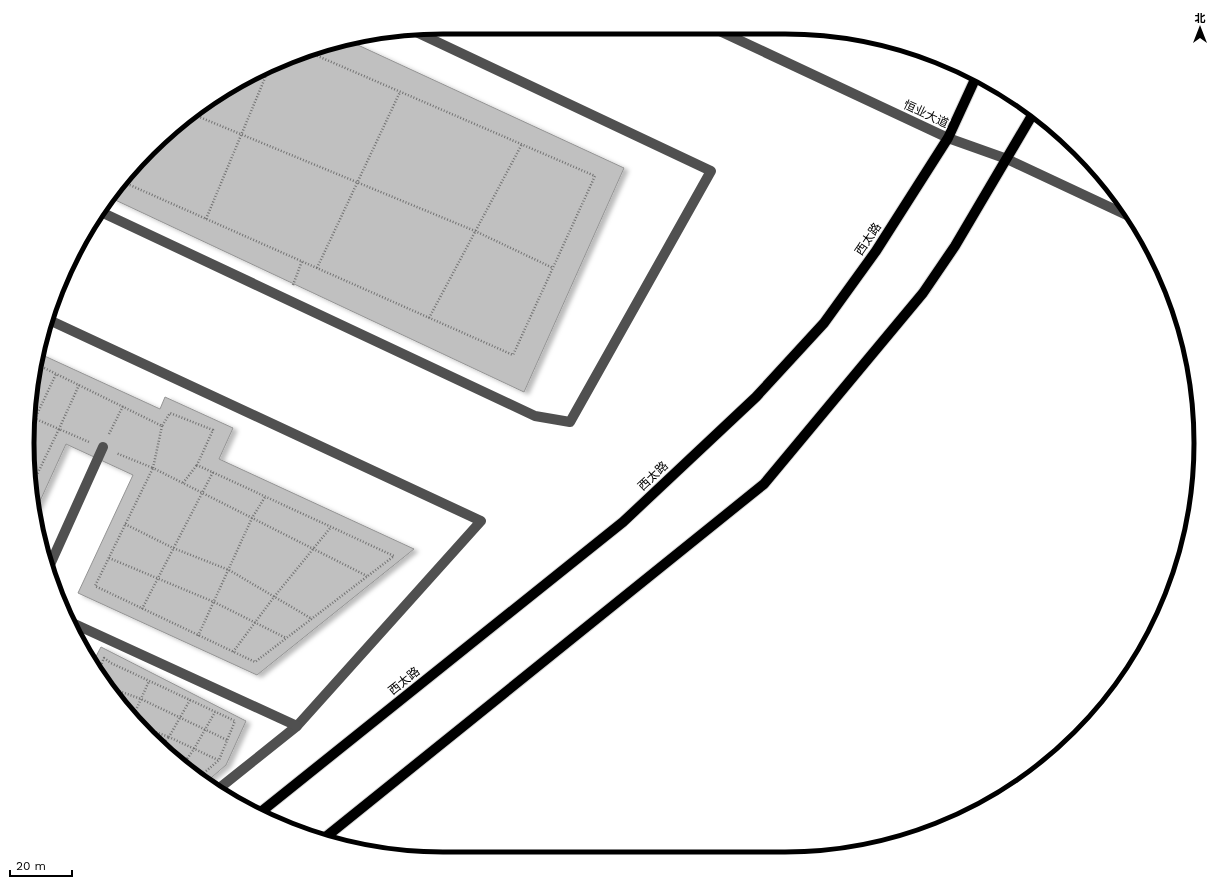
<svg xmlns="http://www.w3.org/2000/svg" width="1228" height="886" font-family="'Work Sans','Noto Sans SC',sans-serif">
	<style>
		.building { fill: #c0c0c0; stroke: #949494; filter: url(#shadow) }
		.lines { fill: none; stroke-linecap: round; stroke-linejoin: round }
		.major-casing { stroke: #dbdbdb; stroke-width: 12 }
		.path { stroke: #727272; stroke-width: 2.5; stroke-dasharray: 1 2; stroke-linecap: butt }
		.minor { stroke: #505050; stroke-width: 10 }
		.major { stroke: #000; stroke-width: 10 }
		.labels { text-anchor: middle; stroke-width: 3; stroke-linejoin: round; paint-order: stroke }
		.street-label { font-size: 12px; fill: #000; stroke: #fff }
		.rim { fill: none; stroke: #000; stroke-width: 5 }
	</style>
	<defs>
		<filter id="shadow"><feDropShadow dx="4.5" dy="2.5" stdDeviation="2" flood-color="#0004"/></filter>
	</defs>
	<rect width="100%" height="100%" fill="#fff"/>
	<g class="building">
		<polygon points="347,40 624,168 524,392 111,198 130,169 212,97 284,59 335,41"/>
		<polygon points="38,353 160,409 165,397 233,428 219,459 414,549 257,675 78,593 133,475 66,444 35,512 31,497 31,388"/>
		<polygon points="101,647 246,721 226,765 205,783 190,773 130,717 92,664"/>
	</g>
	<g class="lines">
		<defs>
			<g id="major">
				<polyline points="257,815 623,522 756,397 824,323 876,251 948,138 977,75"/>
				<polyline points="322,840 764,484 923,293 955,246 1034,112"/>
			</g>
		</defs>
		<use href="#major" class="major-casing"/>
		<g class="path">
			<polyline points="192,114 475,231 553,268"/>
			<polyline points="126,175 123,182 513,355 595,176 306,51"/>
			<polyline points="206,219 270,66"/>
			<polyline points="317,268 400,92"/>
			<polyline points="293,285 302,261"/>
			<polyline points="429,318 522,144"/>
			<polyline points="36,364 162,426 170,413 213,430 197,465 394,556 255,662 95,586 153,468 116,453"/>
			<polyline points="31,417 59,429 79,385"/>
			<polyline points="162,426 153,468 367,576"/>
			<polyline points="31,427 56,374"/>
			<polyline points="109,434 123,406"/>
			<polyline points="183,483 197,465"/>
			<polyline points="31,487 59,429 89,442"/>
			<polyline points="125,524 173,548 229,570 312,619"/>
			<polyline points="109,558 214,602 286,638"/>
			<polyline points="142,609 213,472"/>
			<polyline points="198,636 252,518 265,497"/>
			<polyline points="233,652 274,597 331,527"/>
			<polyline points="98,672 104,658 111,663 235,721 219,760 198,778"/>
			<polyline points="108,687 141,699 227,740"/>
			<polyline points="190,700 169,737 218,760"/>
			<polyline points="132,719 149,681"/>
			<polyline points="139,726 169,737 161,746"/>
			<polyline points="182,766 194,749 215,712"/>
		</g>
		<g class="minor">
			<polyline points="711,27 948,138 1007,159 1133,218"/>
			<polyline points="101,212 535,416 570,422 711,171 414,31"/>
			<polyline points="47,319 481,521 297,726 217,790"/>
			<polyline points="49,567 103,447"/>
			<polyline points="68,621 297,726"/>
		</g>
		<use href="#major" class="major"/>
	</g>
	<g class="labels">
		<g class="street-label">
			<text transform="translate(926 114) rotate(25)" y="4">恒业大道</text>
			<text transform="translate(868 239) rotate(-56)" y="4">西太路</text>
			<text transform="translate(653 476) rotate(-43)" y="4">西太路</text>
			<text transform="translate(404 681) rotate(-39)" y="4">西太路</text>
		</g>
	</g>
	<path d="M0 0H1228V886H0ZM443 34H785A409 409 0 0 1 1194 443V443A409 409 0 0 1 785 852H443A409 409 0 0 1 34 443V443A409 409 0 0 1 443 34Z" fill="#fff" fill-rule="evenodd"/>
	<path class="rim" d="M443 34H785A409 409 0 0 1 1194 443V443A409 409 0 0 1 785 852H443A409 409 0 0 1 34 443V443A409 409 0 0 1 443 34Z"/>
	<g transform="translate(1200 28)" stroke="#ffffff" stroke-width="3" paint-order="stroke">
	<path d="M0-3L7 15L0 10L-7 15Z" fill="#000000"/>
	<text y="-6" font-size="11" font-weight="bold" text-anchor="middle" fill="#000000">北</text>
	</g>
	<path d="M10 870v6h62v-6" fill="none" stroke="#000000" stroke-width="2"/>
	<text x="16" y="870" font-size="12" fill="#000000" stroke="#ffffff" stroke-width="3" paint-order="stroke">20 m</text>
</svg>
